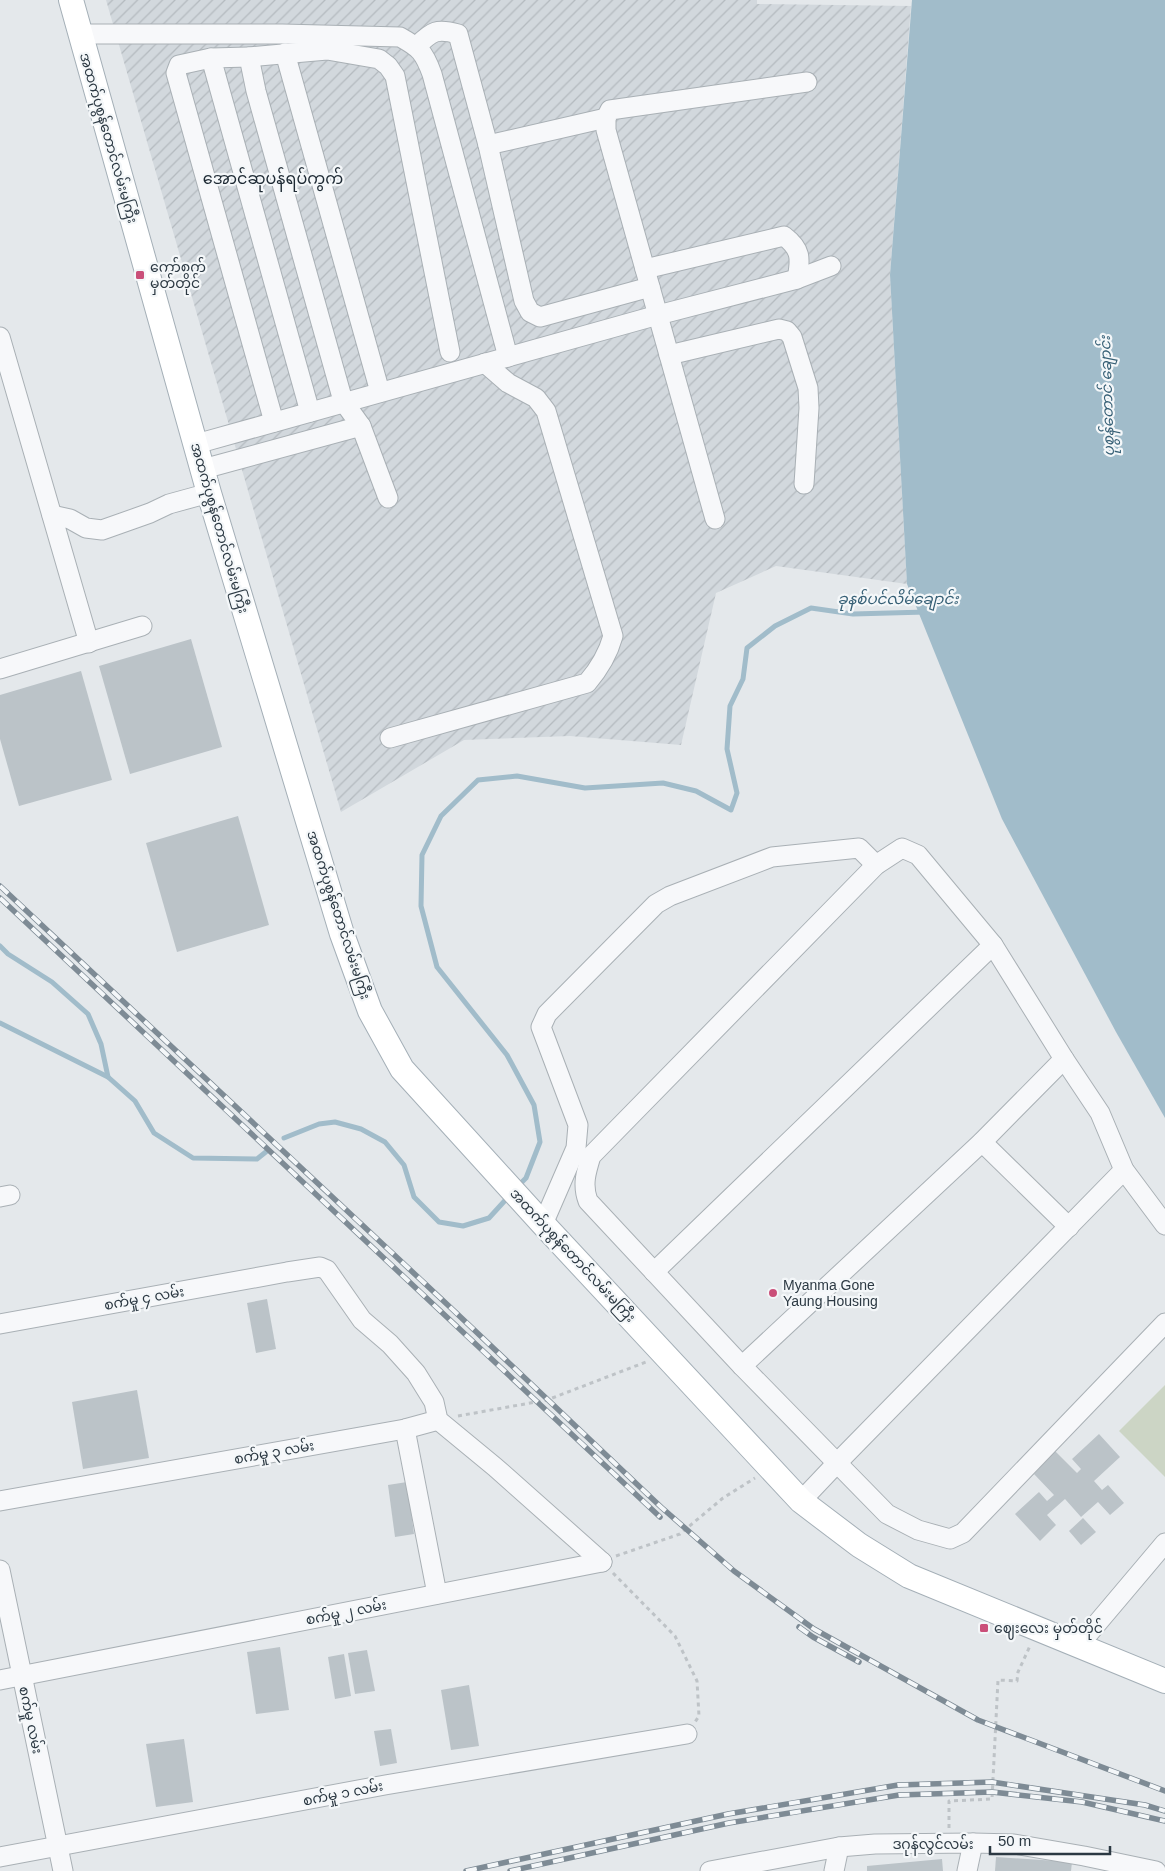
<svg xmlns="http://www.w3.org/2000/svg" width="1165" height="1871" font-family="Helvetica,'Noto Sans Myanmar',sans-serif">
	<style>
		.industrial { fill: url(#industrial-furrows) }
		.green { fill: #ccd5c5 }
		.water { fill: #a1bcca }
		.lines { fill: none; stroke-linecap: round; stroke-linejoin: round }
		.stream { stroke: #a1bcca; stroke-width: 5 }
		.building { fill: #bbc3c8 }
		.minor-casing { stroke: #a9b0b5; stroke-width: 21 }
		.major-casing { stroke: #a4afb7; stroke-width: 26 }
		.path { stroke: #bec3c7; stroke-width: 3; stroke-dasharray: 4 4; stroke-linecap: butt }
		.minor { stroke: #f7f8fa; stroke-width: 19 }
		.major { stroke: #fff; stroke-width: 24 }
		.rail-casing { stroke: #7e8b95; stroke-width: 5.5 }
		.rail { stroke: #f4f7f9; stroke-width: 4; stroke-dasharray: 11; stroke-linecap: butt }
		.poi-dot { fill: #ca4f79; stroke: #f4f7f9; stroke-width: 2 }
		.labels { text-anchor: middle; stroke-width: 4.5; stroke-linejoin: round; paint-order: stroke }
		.street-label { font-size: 14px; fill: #2c3943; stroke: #f4f7f9 }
		.poi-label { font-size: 14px; fill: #2c3943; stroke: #f4f7f9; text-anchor: start }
		.water-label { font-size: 15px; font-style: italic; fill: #376076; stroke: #f4f7f9 }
		.quarter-label { font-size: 16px; fill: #1e2a34; stroke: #f4f7f9 }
	</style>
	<defs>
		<pattern id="industrial-furrows" width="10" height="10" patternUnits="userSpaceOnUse" patternTransform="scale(1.25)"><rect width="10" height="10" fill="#d2d8dd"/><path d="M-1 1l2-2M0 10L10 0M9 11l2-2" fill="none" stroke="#b4babf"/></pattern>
	</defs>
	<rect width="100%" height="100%" fill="#e4e8eb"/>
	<polygon class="industrial" points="106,0 757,0 757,4 911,6 890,275 907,584 776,566 716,593 681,745 570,736 464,740 341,812"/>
	<polygon class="green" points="1165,1385 1165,1477 1119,1431"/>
	<polygon class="water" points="912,0 1165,0 1165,1118 1116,1032 1002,819 907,584 890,275"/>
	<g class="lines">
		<g class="stream">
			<polyline points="0,946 8,954 52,982 88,1014 101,1044 108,1077"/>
			<polyline points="0,1023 108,1077 135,1101 154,1133 193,1158 257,1159 267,1151"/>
			<polyline points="284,1138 319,1124 335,1122 361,1129 385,1142 404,1165 414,1197 439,1222 463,1226 489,1218 510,1195"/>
			<polyline points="517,1187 526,1178 540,1142 534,1105 507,1055 437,967 421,906 422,855 441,816 478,780 517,776 585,788 663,783 696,791 731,810 737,793 727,749 730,706 743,679 747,648 775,626 811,608 853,614 926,612"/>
		</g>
	</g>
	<g class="building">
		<polygon points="191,639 222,747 130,774 99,666"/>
		<polygon points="81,671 112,780 19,806 0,739 0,695"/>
		<polygon points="238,816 269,925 177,952 146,843"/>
		<polygon points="267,1299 276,1349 256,1353 247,1303"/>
		<polygon points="137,1390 149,1458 83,1469 72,1402"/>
		<polygon points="1099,1434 1120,1457 1094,1481 1102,1490 1108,1485 1124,1503 1110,1515 1098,1502 1081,1517 1065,1499 1047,1515 1056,1525 1040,1541 1015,1514 1039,1492 1047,1501 1054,1495 1034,1474 1055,1451 1077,1473 1081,1469 1072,1459"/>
		<polygon points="407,1482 414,1534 395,1537 388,1485"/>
		<polygon points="1083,1518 1096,1532 1081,1545 1069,1531"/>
		<polygon points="280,1647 289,1710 256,1714 247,1652"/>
		<polygon points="367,1650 375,1691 355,1694 348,1653"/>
		<polygon points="344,1654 351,1696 335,1699 328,1657"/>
		<polygon points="469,1685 479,1746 451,1750 441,1690"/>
		<polygon points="391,1729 397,1763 380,1766 374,1731"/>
		<polygon points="184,1739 193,1802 156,1807 146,1744"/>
		<polygon points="996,1857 1072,1862 1071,1871 995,1871"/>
		<polygon points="942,1859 943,1871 867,1871 867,1866"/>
	</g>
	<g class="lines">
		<defs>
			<g id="minor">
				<path d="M80,34h202l118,3c20,11 24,15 32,37l76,283"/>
				<path d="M417,46c15,-15 20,-18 41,-12l30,111 36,156 6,11 10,5 110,-30"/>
				<polyline points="285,53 380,392"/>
				<polyline points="249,57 327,50 379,59 388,66 395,76 450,352"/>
				<polyline points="211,58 179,65 176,73 274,422"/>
				<polyline points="488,145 606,118"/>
				<path d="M645,269l139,-33c17,13 17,22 13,43"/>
				<polyline points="0,337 89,643"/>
				<polyline points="669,355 779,329 787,331 792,337 808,388 809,408 804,484"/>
				<polyline points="310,412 211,58 249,57 256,91 343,401 361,426 388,498"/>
				<polyline points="196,444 658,315 797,279 831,266"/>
				<polyline points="203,469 361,426"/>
				<polyline points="52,515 70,519 86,528 102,530 150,513 169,504 209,493"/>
				<polyline points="715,519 606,130 606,118 610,110 807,82"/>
				<polyline points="0,669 142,626"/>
				<path d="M390,738l197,-55c12,-14 21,-29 26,-47l-67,-225 -10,-13 -28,-15 -23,-20"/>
				<polyline points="982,1142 1069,1227"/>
				<polyline points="0,1197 10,1195"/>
				<polyline points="543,1224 576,1148 578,1125 541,1027 547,1014 656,904 670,896 772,857 859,848 876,865"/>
				<path d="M1165,1225l-41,-55 -24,-57 -36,-54 -71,-114 -75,-90 -16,-7 -26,17 -285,291c-5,16 -9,29 -3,45l154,165 145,148 31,16 32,9 13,-6 202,-210"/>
				<polyline points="654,1272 993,945"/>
				<polyline points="0,1324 287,1272 320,1267 327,1270 362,1320 390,1344 416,1373 434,1402 438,1420 495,1467 602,1562"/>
				<polyline points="742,1366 982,1142 1064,1059"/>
				<polyline points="405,1429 437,1594"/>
				<polyline points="0,1501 405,1429 438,1420"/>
				<polyline points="801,1501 837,1463 1124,1170"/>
				<polyline points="0,1570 63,1871"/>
				<polyline points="1078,1646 1165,1543"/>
				<polyline points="0,1680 602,1562"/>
				<polyline points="0,1857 385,1785 687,1734"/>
				<polyline points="710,1871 839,1847 875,1844 973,1843 1014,1844 1084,1856 1156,1871"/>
				<polyline points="834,1871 839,1847"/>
				<polyline points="967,1871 973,1843"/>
			</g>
			<polyline id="major" points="71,0 209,493 342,934 370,1011 402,1069 543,1224 801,1501 859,1545 909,1576 1165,1681"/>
		</defs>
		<use href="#minor" class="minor-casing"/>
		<use href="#major" class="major-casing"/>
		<g class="path">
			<polyline points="458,1416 547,1400 646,1362"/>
			<polyline points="616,1556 680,1534 723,1498 755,1478"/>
			<polyline points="613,1573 675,1636 697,1681 699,1716 695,1722"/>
			<polyline points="949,1828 949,1801 992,1799 998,1680 1017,1681 1018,1672 1030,1646"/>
		</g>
		<use href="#minor" class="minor"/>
		<use href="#major" class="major"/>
		<defs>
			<g id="rail">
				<polyline points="0,886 451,1308 661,1507 734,1571 814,1629 978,1720 1165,1791"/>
				<polyline points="0,898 660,1517"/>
				<polyline points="799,1627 813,1637 859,1662"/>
				<polyline points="466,1871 728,1814 898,1785 992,1782 1145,1805 1165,1811"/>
				<polyline points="510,1871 729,1823 899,1795 992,1792 1082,1802 1165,1821"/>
			</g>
		</defs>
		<use href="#rail" class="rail-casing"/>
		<use href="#rail" class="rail"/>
	</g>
	<g class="poi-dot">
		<rect x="135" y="270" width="10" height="10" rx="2.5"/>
		<circle cx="773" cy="1293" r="5"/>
		<rect x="979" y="1623" width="10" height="10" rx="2.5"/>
	</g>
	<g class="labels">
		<g class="street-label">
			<text transform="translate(109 138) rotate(74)" y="5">အထက်ပုစွန်တောင်လမ်းမကြီး</text>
			<text transform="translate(220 528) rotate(74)" y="5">အထက်ပုစွန်တောင်လမ်းမကြီး</text>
			<text transform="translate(339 915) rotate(72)" y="5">အထက်ပုစွန်တောင်လမ်းမကြီး</text>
			<text transform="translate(573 1255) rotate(47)" y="5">အထက်ပုစွန်တောင်လမ်းမကြီး</text>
			<text transform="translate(144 1298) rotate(-10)" y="5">စက်မှု ၄ လမ်း</text>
			<text transform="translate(274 1452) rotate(-10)" y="5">စက်မှု ၃ လမ်း</text>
			<text transform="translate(346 1612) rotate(-11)" y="5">စက်မှု ၂ လမ်း</text>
			<text transform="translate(31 1720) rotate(78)" y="5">စက်မှု လမ်း</text>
			<text transform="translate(343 1793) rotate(-11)" y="5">စက်မှု ၁ လမ်း</text>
			<text x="933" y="1849">ဒဂုန်လွင်လမ်း</text>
		</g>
		<g class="poi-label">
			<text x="150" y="272">ကော်စက်<tspan x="150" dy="16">မှတ်တိုင်</tspan></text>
			<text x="783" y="1290">Myanma Gone<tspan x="783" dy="16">Yaung Housing</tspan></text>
			<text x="994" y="1633">ဈေးလေး မှတ်တိုင်</text>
		</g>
		<g class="water-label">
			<text transform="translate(1107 396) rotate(-92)" y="5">ပုစွန်တောင် ချောင်း</text>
			<text x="898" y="604">ခုနစ်ပင်လိမ်ချောင်း</text>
		</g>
		<g class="quarter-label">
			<text x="273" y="184">အောင်ဆုပန်ရပ်ကွက်</text>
		</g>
	</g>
	<path d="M990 1846v8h120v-8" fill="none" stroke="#2c3943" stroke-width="2.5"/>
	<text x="998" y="1846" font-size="15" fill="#2c3943" stroke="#f4f7f9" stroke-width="4" paint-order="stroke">50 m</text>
</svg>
